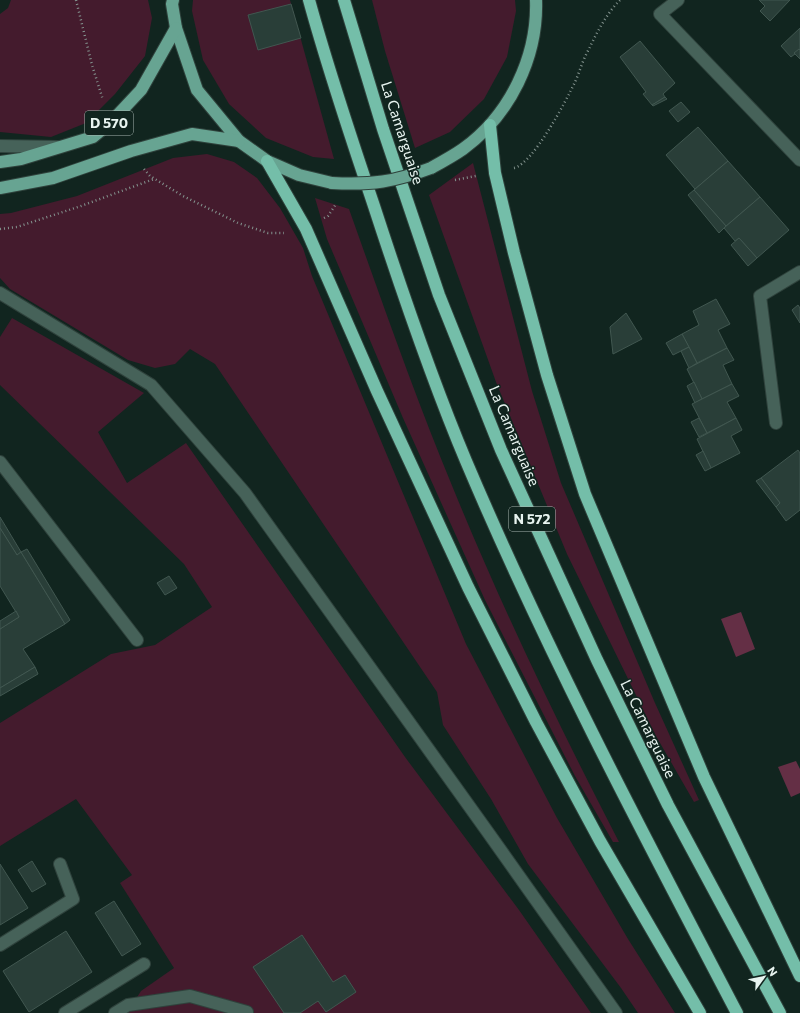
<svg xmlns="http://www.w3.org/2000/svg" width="800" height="1013" font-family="Commissioner,sans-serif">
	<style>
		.green { fill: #441b2d }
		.water { fill: #642f45 }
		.building { fill: #293e38; stroke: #415750 }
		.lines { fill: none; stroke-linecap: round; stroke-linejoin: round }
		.minor-casing { stroke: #2f423c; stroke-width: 14 }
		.major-casing { stroke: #2f423c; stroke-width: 14 }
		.highway-casing { stroke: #2f423c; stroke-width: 14 }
		.path { stroke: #84948f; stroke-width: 2.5; stroke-dasharray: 1 3; stroke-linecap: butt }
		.minor { stroke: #466259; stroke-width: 12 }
		.major { stroke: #67a492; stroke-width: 12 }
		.highway { stroke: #74bea9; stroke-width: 12 }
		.major-bridge-casing { stroke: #2f423c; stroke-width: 14; stroke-linecap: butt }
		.major-bridge { stroke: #67a492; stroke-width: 12 }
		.labels { text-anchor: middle; stroke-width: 3; stroke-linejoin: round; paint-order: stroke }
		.shield { fill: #11251f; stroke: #a8b6b1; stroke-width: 1 }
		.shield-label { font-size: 14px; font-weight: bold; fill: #e8f4f0 }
		.street-label { font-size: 15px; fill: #e8f4f0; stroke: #11251f }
	</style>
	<rect width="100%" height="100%" fill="#11251f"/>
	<g class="green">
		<polygon points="11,0 148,0 152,18 145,56 115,94 86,123 51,137 0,132 0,14 8,8"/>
		<polygon points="193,0 290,0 334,159 313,157 266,138 229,104 203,60 192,11"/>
		<polygon points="372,0 515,0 516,11 507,57 484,99 450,132 415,148 385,51"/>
		<polygon points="207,154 234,162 257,178 280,208 303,248 312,276 466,644 557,818 628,939 675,1013 638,1013 621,988 528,864 491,799 443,725 437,692 215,364 190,349 175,364 155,368 128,360 10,289 0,278 0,214 11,213 77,196 173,158"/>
		<polygon points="473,163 532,391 561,483 655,703 699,800 694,802 656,736 567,554 496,382 429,195"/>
		<path d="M315,198l34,11c33,93 66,187 104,279 49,120 106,238 166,354h-6l-38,-66 -90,-176 -82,-182 -76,-179z"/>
		<polygon points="12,318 144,393 98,432 127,483 186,443 405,757 519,910 591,1013 127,1013 141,991 174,968 120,883 132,875 76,799 0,846 0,723 111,654 155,645 212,607 184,564 0,385 0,337"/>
	</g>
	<g class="water">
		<polygon points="741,612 755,649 736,657 721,619"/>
		<polygon points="796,761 800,769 800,793 791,797 778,767"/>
	</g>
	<g class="building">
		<polygon points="759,0 790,0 770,21 760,11 765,6"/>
		<polygon points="291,4 301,38 258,50 248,15"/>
		<polygon points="800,28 800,50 791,57 781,46"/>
		<polygon points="640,41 675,83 663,94 665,97 652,105 643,94 646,92 620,57"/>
		<polygon points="799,49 800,50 800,59 794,53"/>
		<polygon points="665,97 667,99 653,106 652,105"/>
		<polygon points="681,102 690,112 678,122 669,111"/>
		<polygon points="698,127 728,161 695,189 666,155"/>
		<polygon points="728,161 760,197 726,226 694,190"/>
		<polygon points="694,190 726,226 719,233 688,195"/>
		<polygon points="760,197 789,230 757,258 739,238 735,241 724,228"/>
		<polygon points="739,238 757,258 748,266 731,245"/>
		<polygon points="716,299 730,324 718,330 727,348 697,363 682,334 699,325 693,311"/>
		<polygon points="798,305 800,308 800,323 792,310"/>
		<polygon points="626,313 642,339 613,354 610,327"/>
		<polygon points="682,334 689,347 673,355 666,343"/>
		<polygon points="689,347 697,363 689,368 681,351"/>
		<polygon points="727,348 734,360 723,365 732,384 702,399 687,369"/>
		<polygon points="694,382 702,399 695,403 687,386"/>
		<polygon points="732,384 739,396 727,402 736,418 707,433 692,404"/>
		<polygon points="699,418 707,433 699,437 691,422"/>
		<polygon points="736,418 742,430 731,436 740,453 711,468 697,439"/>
		<polygon points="798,450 800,453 800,510 786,521 776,507 780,503 761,478"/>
		<polygon points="703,451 711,468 705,471 696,455"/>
		<polygon points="761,478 780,503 776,507 756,481"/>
		<polygon points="0,517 21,552 17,555 0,528"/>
		<polygon points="0,528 17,555 21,552 65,624 23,649 35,667 0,688 0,629 19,617 0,586"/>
		<polygon points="27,549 70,620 65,624 21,552"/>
		<polygon points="169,576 177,588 165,595 157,583"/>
		<polygon points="16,611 19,617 0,629 0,621"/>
		<polygon points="35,667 38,674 0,696 0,688"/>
		<polygon points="32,861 46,884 32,892 18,870"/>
		<polygon points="0,864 28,908 0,925"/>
		<polygon points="114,901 141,944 122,956 95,913"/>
		<polygon points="66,931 92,972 29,1012 3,971"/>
		<polygon points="302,935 333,982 345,975 356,992 326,1012 318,1001 300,1013 284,1013 253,967"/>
	</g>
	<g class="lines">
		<defs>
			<g id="minor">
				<polyline points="678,0 660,14 800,160"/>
				<polyline points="0,146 58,147"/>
				<polyline points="0,293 151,385 245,493 487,831 616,1013"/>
				<polyline points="776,423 760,296 800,272"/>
				<polyline points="0,462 137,640"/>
				<polyline points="0,945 73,899 60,864"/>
				<polyline points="65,1013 144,964"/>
				<polyline points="115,1013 128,1005 190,996 247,1012"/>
			</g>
			<g id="major">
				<polyline points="173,0 172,4 176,28 197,90 239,141 267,161 299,175 332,183"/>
				<polyline points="0,162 21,159 93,137 111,122 141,90 176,28"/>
				<path d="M431,168c11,-6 22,-12 32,-19 47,-34 75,-92 73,-149"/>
				<polyline points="0,188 53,178 131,151 192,134 239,141"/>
			</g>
			<g id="highway">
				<path d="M309,0c19,69 42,138 65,206 28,86 57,172 92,255 80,189 176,371 271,552"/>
				<polyline points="344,0 383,129 439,295 501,450 597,660 668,805 780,1013"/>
				<polyline points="490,125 495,173 514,253 547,375 585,494 704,777 800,976"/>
				<polyline points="267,161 306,229 377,391 468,587 536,722 600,841 700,1013"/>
			</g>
		</defs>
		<use href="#minor" class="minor-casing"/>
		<use href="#major" class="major-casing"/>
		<use href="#highway" class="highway-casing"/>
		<g class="path">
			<polyline points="76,0 92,65 103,100"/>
			<path d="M514,168c19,-4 52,-67 61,-86 5,-11 8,-23 14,-33 8,-17 18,-36 31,-49"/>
			<polyline points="144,169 150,176 183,196 238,223 268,233 284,233"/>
			<polyline points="455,180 476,176"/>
			<polyline points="324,218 328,216 336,204"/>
			<polyline points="0,229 17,227 81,206 154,179"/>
		</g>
		<use href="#minor" class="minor"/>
		<use href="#major" class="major"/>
		<use href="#highway" class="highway"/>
		<defs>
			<path id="major-bridge" d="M332,183c40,2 62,-1 99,-15"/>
		</defs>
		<use href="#major-bridge" class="major-bridge-casing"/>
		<use href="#major-bridge" class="major-bridge"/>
	</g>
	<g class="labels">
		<g class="shield">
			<rect x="85" y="111" width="48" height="24" rx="3"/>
			<rect x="509" y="507" width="46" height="24" rx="3"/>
		</g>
		<g class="shield-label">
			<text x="109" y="128">D 570</text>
			<text x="532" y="524">N 572</text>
		</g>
		<g class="street-label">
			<text transform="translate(402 133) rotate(72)" y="5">La Camarguaise</text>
			<text transform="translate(514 436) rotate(67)" y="5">La Camarguaise</text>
			<text transform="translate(648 729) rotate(64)" y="5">La Camarguaise</text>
		</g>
	</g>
	<g transform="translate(764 977) rotate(57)" stroke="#11251f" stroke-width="3" paint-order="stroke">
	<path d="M0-3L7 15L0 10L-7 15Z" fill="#e8f4f0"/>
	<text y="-6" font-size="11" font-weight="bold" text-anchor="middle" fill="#e8f4f0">N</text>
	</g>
</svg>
